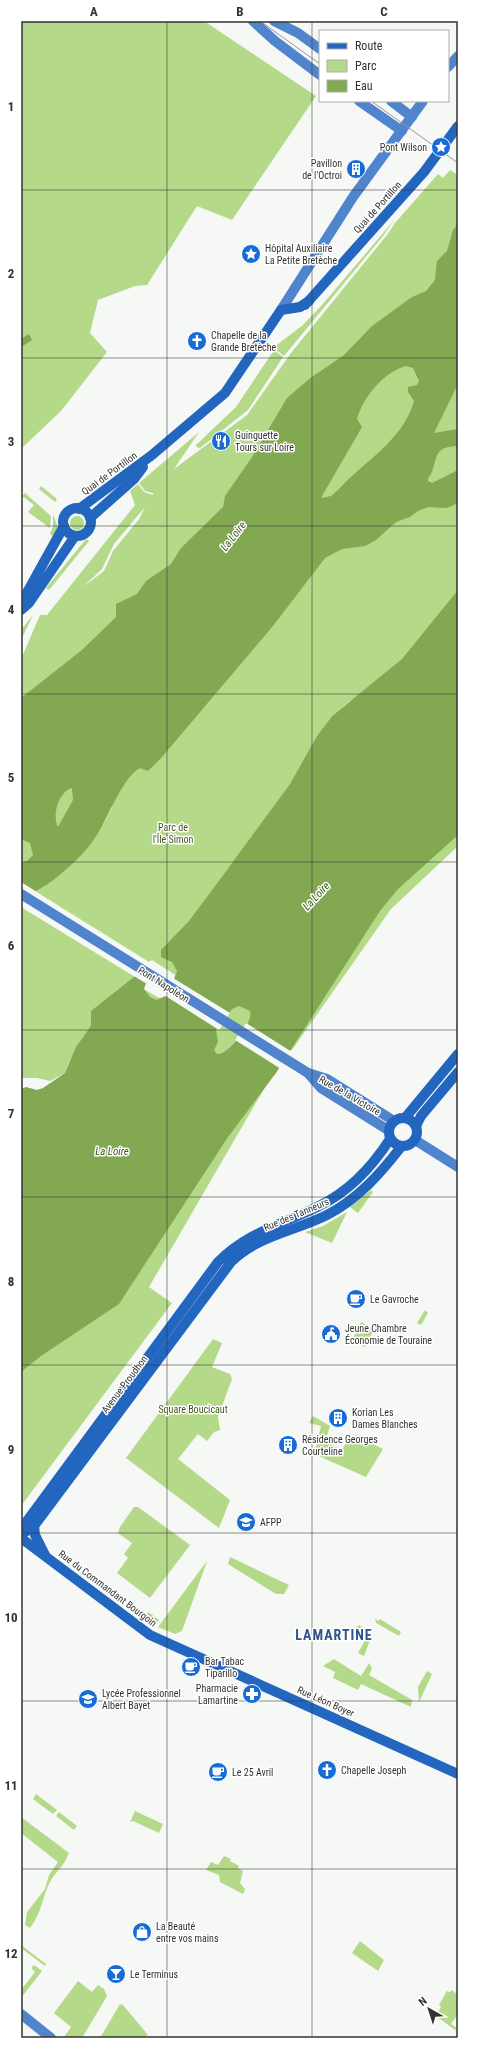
<svg xmlns="http://www.w3.org/2000/svg" width="479" height="2059" font-family="'Roboto Condensed',sans-serif">
	<style>
		.green { fill: #b4d988; fill-rule: evenodd }
		.water { fill: #82a852; fill-rule: evenodd }
		.pier { fill: #f6f8f5 }
		.lines { fill: none; stroke-linecap: round; stroke-linejoin: round }
		.secondary { stroke: #5084cd; stroke-width: 10 }
		.primary { stroke: #2366c0; stroke-width: 10 }
		.tram { stroke: #979896; stroke-width: 1 }
		.grid { fill: none; stroke: #323331; stroke-width: 1; stroke-opacity: 0.55 }
		.labels { text-anchor: middle; stroke-width: 3; stroke-linejoin: round; paint-order: stroke }
		.poi-label { font-size: 10px; fill: #323331; stroke: #fff; text-anchor: start }
		.street-label { font-size: 10px; fill: #323331; stroke: #fff }
		.park-label { font-size: 10px; fill: #40591d; stroke: #fff }
		.water-label { font-size: 11px; font-style: italic; fill: #3e571a; stroke: #fff }
		.district-label { font-size: 14px; font-weight: bold; letter-spacing: 1px; fill: #2e548b; stroke: #fff }
		.neatline { fill: none; stroke: #323331; stroke-width: 1.5 }
		.grid-label { font-size: 13px; text-anchor: middle; font-weight: bold; fill: #323331 }
	</style>
	<rect width="100%" height="100%" fill="#f6f8f5"/>
	<g class="green">
		<polygon points="21,21 204,21 316,96 232,220 197,206 147,285 135,286 98,300 90,333 107,352 61,411 22,448"/>
		<path d="M450,170l8,5v671l-67,63 -99,141 -43,-28 29,43 -129,222 23,16 -151,203v-407l41,-10 9,-31 -6,15 -15,8 -13,-3h-16v-171l114,70 -4,5 85,48 14,-20 -78,-50 -3,2 -114,-71c34,-19 62,-50 78,-86l-92,72v-218l19,-44h7l88,-110 -5,-14 8,-7 6,8 9,3v-2l-8,-2 -6,-8 60,-51 -25,37 73,-54 44,-62 96,-118 8,-12 43,-49 5,4zM145,507l-6,12 -26,32 -9,20 -21,16 19,-18 12,-25zM353,698l-40,44 19,-26z"/>
		<polygon points="395,219 383,236 284,356 275,349 278,344 303,325 322,305"/>
		<polygon points="274,350 283,357 248,410 200,448 196,447 196,445 236,407"/>
		<polygon points="41,486 57,499 55,502 39,489"/>
		<polygon points="25,493 51,516 50,528 28,512 34,505 22,496"/>
		<polygon points="53,514 58,528 54,537 50,534 53,527"/>
		<circle cx="77" cy="523" r="7"/>
		<polygon points="86,539 89,541 49,590 46,588"/>
		<polygon points="33,615 21,640 21,630"/>
		<polygon points="371,1190 373,1192 358,1213 350,1207"/>
		<polygon points="347,1212 332,1243 305,1232 323,1226"/>
		<polygon points="425,1310 428,1313 421,1325 417,1323"/>
		<polygon points="361,1322 374,1329 365,1347 352,1341"/>
		<polygon points="213,1339 222,1343 212,1367 230,1374 232,1379 218,1417 220,1430 214,1432 207,1441 198,1434 178,1459 230,1500 219,1528 126,1458"/>
		<polygon points="313,1416 330,1426 325,1442 342,1450 350,1436 354,1438 355,1435 383,1449 366,1477 314,1454 321,1426 309,1423"/>
		<polygon points="134,1507 138,1507 190,1545 150,1598 117,1573 128,1558 124,1554 132,1543 118,1533 120,1527"/>
		<polygon points="230,1557 289,1585 284,1594 276,1594 228,1564"/>
		<polygon points="207,1561 182,1631 175,1634 158,1627"/>
		<polygon points="148,1612 159,1620 155,1625 145,1617"/>
		<polygon points="375,1618 378,1621 380,1619 401,1632 399,1636 376,1623"/>
		<polygon points="359,1625 370,1632 372,1637 369,1638 370,1640 364,1656 358,1653 367,1637 354,1629"/>
		<polygon points="334,1659 361,1676 369,1663 372,1668 369,1675 412,1700 411,1707 361,1684 358,1690 333,1678 335,1672 323,1666"/>
		<polygon points="427,1671 432,1674 419,1702 418,1687"/>
		<polygon points="36,1794 57,1810 53,1814 33,1799"/>
		<polygon points="135,1811 163,1824 159,1833 133,1821 130,1822"/>
		<polygon points="59,1812 77,1826 74,1830 56,1816"/>
		<path d="M21,1817l48,36c-6,14 -8,13 -16,24 -10,14 -10,35 -23,51l-5,-3 2,-13 18,-23 4,-14 9,-13 -37,-29z"/>
		<polygon points="224,1856 231,1859 230,1861 239,1866 238,1868 243,1871 240,1883 245,1889 243,1894 220,1882 219,1875 206,1870 211,1862 218,1865"/>
		<polygon points="360,1941 384,1960 378,1971 352,1953"/>
		<polygon points="21,1945 46,1964 45,1966 21,1948"/>
		<polygon points="34,1965 42,1971 21,1998 21,1990 35,1972 31,1968"/>
		<polygon points="78,1981 92,1992 98,1985 104,1989 107,1996 82,2038 66,2038 64,2037 71,2027 54,2013"/>
		<polygon points="452,1990 458,1995 458,2014 451,2024 457,2028 455,2030 436,2016 441,2007 439,2005 447,1991 450,1992"/>
		<polygon points="120,2004 123,2005 148,2035 141,2038 100,2038"/>
	</g>
	<g class="water">
		<path d="M458,224v160l-24,49 24,-4v17c-23,1 -20,8 -26,26 -2,4 -4,5 -4,9l4,2 26,-13v33l-11,5 -19,-1 -10,4 -8,6 -14,5 -20,18 -11,6 -23,3 -17,9 -52,68 -111,131 -14,14 -8,-3c-19,10 -34,57 -48,74 -9,13 -27,29 -40,39 -12,9 -25,12 -31,28v-47l6,-1 6,-6 -3,-12 -9,-4v-141l61,-48 34,-33v-13l21,-10 9,-13 25,-17 10,-16 42,-41 2,-11 27,-39 35,-59 22,-19 35,-24 28,-29 40,-29 14,-6 9,-11 2,-19 10,-10 6,-21zM406,366l7,2 6,13 -2,4 -9,2v5l6,9c-11,40 -50,60 -76,89l-7,6 -9,2v-2l40,-69 -5,-8c6,-22 27,-47 49,-53zM72,788l1,12 -15,27c-6,-11 0,-35 14,-39z"/>
		<polygon points="29,334 32,340 21,347 21,339"/>
		<path d="M458,590v245l-60,54 -18,22 -104,162 -48,64 -109,167 -78,52 -20,16v-283l5,-2 11,3 6,-2 22,-15 11,-26 15,-21v-15l48,-38 8,7 -3,9 6,8 6,3 12,-5 9,-24 -5,-9 -11,-5v-7l28,-29 35,-47 66,-90 27,-48 15,-20 70,-57zM239,1006l11,5c4,11 -22,45 -33,43l-3,-4 4,-8 -2,-12 16,-21z"/>
	</g>
	<g class="pier">
		<polygon points="21,882 37,892 33,895 24,907 21,905"/>
		<polygon points="138,972 153,977 147,984 134,976"/>
		<polygon points="173,978 230,1013 219,1030 164,995 169,990"/>
		<polygon points="246,1023 292,1052 281,1069 235,1040"/>
	</g>
	<g class="lines">
		<g class="secondary">
			<polyline points="253,21 275,41 320,75"/>
			<polyline points="274,21 298,33 320,49"/>
			<polyline points="448,67 458,56"/>
			<polyline points="359,101 402,131"/>
			<polyline points="391,101 412,117"/>
			<polyline points="281,310 353,197 423,101"/>
			<polyline points="21,894 308,1073 327,1079 394,1121"/>
			<polyline points="308,1073 321,1088 388,1130"/>
			<polyline points="415,1140 458,1167"/>
			<polyline points="21,2014 51,2038"/>
		</g>
		<g class="primary">
			<polyline points="305,305 424,172 458,126"/>
			<circle cx="77" cy="522" r="14"/>
			<polyline points="79,509 152,455 225,393 281,310 300,307 309,301"/>
			<polyline points="90,518 134,479 143,467"/>
			<polyline points="21,609 24,598 64,526"/>
			<polyline points="21,610 29,603 75,536"/>
			<circle cx="403" cy="1132" r="14"/>
			<polyline points="405,1118 458,1054"/>
			<polyline points="416,1126 421,1116 458,1072"/>
			<polyline points="34,1526 35,1535 45,1555"/>
			<path d="M21,1533l6,-12 191,-259c31,-31 64,-37 101,-56 31,-15 53,-39 71,-67"/>
			<path d="M21,1535l13,-9 197,-264c26,-26 64,-31 96,-47 31,-16 53,-41 74,-68"/>
			<polyline points="21,1538 150,1635 458,1774"/>
		</g>
		<g class="tram">
			<polyline points="260,21 320,64"/>
			<polyline points="371,101 458,163"/>
		</g>
	</g>
	<path class="grid" d="M167,21v2017M312,21v2017M21,190h437M21,358h437M21,526h437M21,694h437M21,862h437M21,1030h437M21,1197h437M21,1365h437M21,1533h437M21,1701h437M21,1869h437"/>
	<defs>
		<symbol id="sight-disc" viewBox="-11 -11 22 22"><circle r="9.5" fill="#176bd5" stroke="#fff"/><path d="M0-6L1.8-2.2L6-1.7L2.9 1.2L3.7 5.4L0 3.3L-3.7 5.4L-2.9 1.2L-6-1.7L-1.8-2.2Z" fill="#fff"/></symbol>
		<symbol id="building-disc" viewBox="-11 -11 22 22"><circle r="9.5" fill="#176bd5" stroke="#fff"/><path d="M-4-6H4V6H1V3H-1V6H-4ZM-2.5-4.3h1.7v1.8h-1.7ZM.8-4.3h1.7v1.8H.8ZM-2.5-1h1.7V.8h-1.7ZM.8-1h1.7V.8H.8Z" fill="#fff"/></symbol>
		<symbol id="church-disc" viewBox="-11 -11 22 22"><circle r="9.5" fill="#176bd5" stroke="#fff"/><path d="M-1.2-6h2.4v3.5h3.3v2.4h-3.3V6h-2.4V-.1h-3.3v-2.4h3.3Z" fill="#fff"/></symbol>
		<symbol id="restaurant-disc" viewBox="-11 -11 22 22"><circle r="9.5" fill="#176bd5" stroke="#fff"/><path d="M-5-6h1v4h1v-4h1v4h1v-4h1v5L-1.5 .5V6h-2V.5L-5-1ZM5-6V6H3V1.5H1.5Q1.5-4 5-6Z" fill="#fff"/></symbol>
		<symbol id="cafe-disc" viewBox="-11 -11 22 22"><circle r="9.5" fill="#176bd5" stroke="#fff"/><path d="M-5.5-4.5H6V0H3Q3 3.5 0 3.5H-2.5Q-5.5 3.5-5.5 0ZM3-3.2v2h1.7v-2ZM-6 4.5H4V6H-6Z" fill="#fff"/></symbol>
		<symbol id="civic-disc" viewBox="-11 -11 22 22"><circle r="9.5" fill="#176bd5" stroke="#fff"/><path d="M-.6-6.5H3V-4.5H.6V-3L4-1V1h2V6H-6V1h2V-1L-.6-3ZM-1.2 2.5V6h2.4V2.5Z" fill="#fff"/></symbol>
		<symbol id="university-disc" viewBox="-11 -11 22 22"><circle r="9.5" fill="#176bd5" stroke="#fff"/><path d="M0-5L7-2L0 1L-7-2ZM-4 1L0 2.5L4 1V4Q0 6-4 4Z" fill="#fff"/></symbol>
		<symbol id="pharmacy-disc" viewBox="-11 -11 22 22"><circle r="9.5" fill="#176bd5" stroke="#fff"/><path d="M-2-6h4v4h4v4h-4v4h-4v-4h-4v-4h4Z" fill="#fff"/></symbol>
		<symbol id="school-disc" viewBox="-11 -11 22 22"><circle r="9.5" fill="#176bd5" stroke="#fff"/><path d="M0-5L7-2L0 1L-7-2ZM-4 1L0 2.5L4 1V4Q0 6-4 4Z" fill="#fff"/></symbol>
		<symbol id="shop-disc" viewBox="-11 -11 22 22"><circle r="9.5" fill="#176bd5" stroke="#fff"/><path d="M-5-2.5h2.3a2.7 3.5 0 0 1 5.4 0H5L5.5 6h-11ZM-1.5-2.5h3a1.5 2.3 0 0 0-3 0Z" fill="#fff"/></symbol>
		<symbol id="bar-disc" viewBox="-11 -11 22 22"><circle r="9.5" fill="#176bd5" stroke="#fff"/><path d="M-6-5H6L.8 .8V4.5H3.5V6h-7V4.5H-.8V.8Z" fill="#fff"/></symbol>
	</defs>
	<g fill-rule="evenodd">
		<use href="#sight-disc" x="430" y="136" width="22" height="22"/>
		<use href="#building-disc" x="345" y="158" width="22" height="22"/>
		<use href="#sight-disc" x="240" y="243" width="22" height="22"/>
		<use href="#church-disc" x="186" y="330" width="22" height="22"/>
		<use href="#restaurant-disc" x="210" y="430" width="22" height="22"/>
		<use href="#cafe-disc" x="345" y="1288" width="22" height="22"/>
		<use href="#civic-disc" x="320" y="1323" width="22" height="22"/>
		<use href="#building-disc" x="327" y="1407" width="22" height="22"/>
		<use href="#building-disc" x="277" y="1434" width="22" height="22"/>
		<use href="#university-disc" x="235" y="1511" width="22" height="22"/>
		<use href="#cafe-disc" x="180" y="1656" width="22" height="22"/>
		<use href="#pharmacy-disc" x="241" y="1683" width="22" height="22"/>
		<use href="#school-disc" x="77" y="1688" width="22" height="22"/>
		<use href="#church-disc" x="316" y="1759" width="22" height="22"/>
		<use href="#cafe-disc" x="207" y="1761" width="22" height="22"/>
		<use href="#shop-disc" x="131" y="1921" width="22" height="22"/>
		<use href="#bar-disc" x="105" y="1963" width="22" height="22"/>
	</g>
	<g class="labels">
		<g class="poi-label">
			<text x="427" y="151" text-anchor="end">Pont Wilson</text>
			<text x="342" y="167" text-anchor="end">Pavillon<tspan x="342" dy="12">de l'Octroi</tspan></text>
			<text x="265" y="252">Hôpital Auxiliaire<tspan x="265" dy="12">La Petite Bretèche</tspan></text>
			<text x="211" y="339">Chapelle de la<tspan x="211" dy="12">Grande Bretèche</tspan></text>
			<text x="235" y="439">Guinguette<tspan x="235" dy="12">Tours sur Loire</tspan></text>
			<text x="370" y="1303">Le Gavroche</text>
			<text x="345" y="1332">Jeune Chambre<tspan x="345" dy="12">Économie de Touraine</tspan></text>
			<text x="352" y="1416">Korian Les<tspan x="352" dy="12">Dames Blanches</tspan></text>
			<text x="302" y="1443">Résidence Georges<tspan x="302" dy="12">Courteline</tspan></text>
			<text x="260" y="1526">AFPP</text>
			<text x="205" y="1665">Bar Tabac<tspan x="205" dy="12">Tiparillo</tspan></text>
			<text x="238" y="1692" text-anchor="end">Pharmacie<tspan x="238" dy="12">Lamartine</tspan></text>
			<text x="102" y="1697">Lycée Professionnel<tspan x="102" dy="12">Albert Bayet</tspan></text>
			<text x="341" y="1774">Chapelle Joseph</text>
			<text x="232" y="1776">Le 25 Avril</text>
			<text x="156" y="1930">La Beauté<tspan x="156" dy="12">entre vos mains</tspan></text>
			<text x="130" y="1978">Le Terminus</text>
		</g>
		<g class="street-label">
			<text transform="translate(377 207) rotate(-48)" y="4">Quai de Portillon</text>
			<text transform="translate(109 473) rotate(-36)" y="4">Quai de Portillon</text>
			<text transform="translate(164 984) rotate(32)" y="4">Pont Napoléon</text>
			<text transform="translate(350 1095) rotate(30)" y="4">Rue de la Victoire</text>
			<text transform="translate(296 1214) rotate(-23)" y="4">Rue des Tanneurs</text>
			<text transform="translate(124 1384) rotate(-53)" y="4">Avenue Proudhon</text>
			<text transform="translate(108 1588) rotate(37)" y="4">Rue du Commandant Bourgoin</text>
			<text transform="translate(326 1701) rotate(24)" y="4">Rue Léon Boyer</text>
		</g>
		<g class="park-label">
			<text x="173" y="831">Parc de<tspan x="173" dy="12">l'Île Simon</tspan></text>
			<text x="193" y="1413">Square Boucicaut</text>
		</g>
		<g class="water-label">
			<text transform="translate(233 536) rotate(-52)" y="4">La Loire</text>
			<text transform="translate(316 896) rotate(-47)" y="4">La Loire</text>
			<text x="112" y="1155">La Loire</text>
		</g>
		<g class="district-label">
			<text x="334" y="1640">LAMARTINE</text>
		</g>
	</g>
	<rect width="479" height="2059" fill="none" stroke="#ffffff" stroke-width="44"/>
	<rect x="319" y="30" width="130" height="72" fill="#ffffff" stroke="#adadad"/>
	<rect x="327" y="43" width="20" height="6" fill="#2366c0" stroke="#adadad"/>
	<text x="355" y="50" font-size="12" fill="#323331">Route</text>
	<rect x="327" y="60" width="20" height="12" fill="#b4d988" stroke="#adadad"/>
	<text x="355" y="70" font-size="12" fill="#323331">Parc</text>
	<rect x="327" y="80" width="20" height="12" fill="#82a852" stroke="#adadad"/>
	<text x="355" y="90" font-size="12" fill="#323331">Eau</text>
	<g transform="translate(429 2009) rotate(321)" stroke="#ffffff" stroke-width="3" paint-order="stroke">
	<path d="M0-3L7 15L0 10L-7 15Z" fill="#323331"/>
	<text y="-6" font-size="11" font-weight="bold" text-anchor="middle" fill="#323331">N</text>
	</g>
	<rect x="22" y="22" width="435" height="2015" class="neatline"/>
	<g class="grid-label">
		<text x="94" y="16">A</text>
		<text x="240" y="16">B</text>
		<text x="384" y="16">C</text>
		<text x="11" y="111">1</text>
		<text x="11" y="278">2</text>
		<text x="11" y="446">3</text>
		<text x="11" y="614">4</text>
		<text x="11" y="782">5</text>
		<text x="11" y="950">6</text>
		<text x="11" y="1118">7</text>
		<text x="11" y="1286">8</text>
		<text x="11" y="1454">9</text>
		<text x="11" y="1622">10</text>
		<text x="11" y="1790">11</text>
		<text x="11" y="1958">12</text>
	</g>
</svg>
